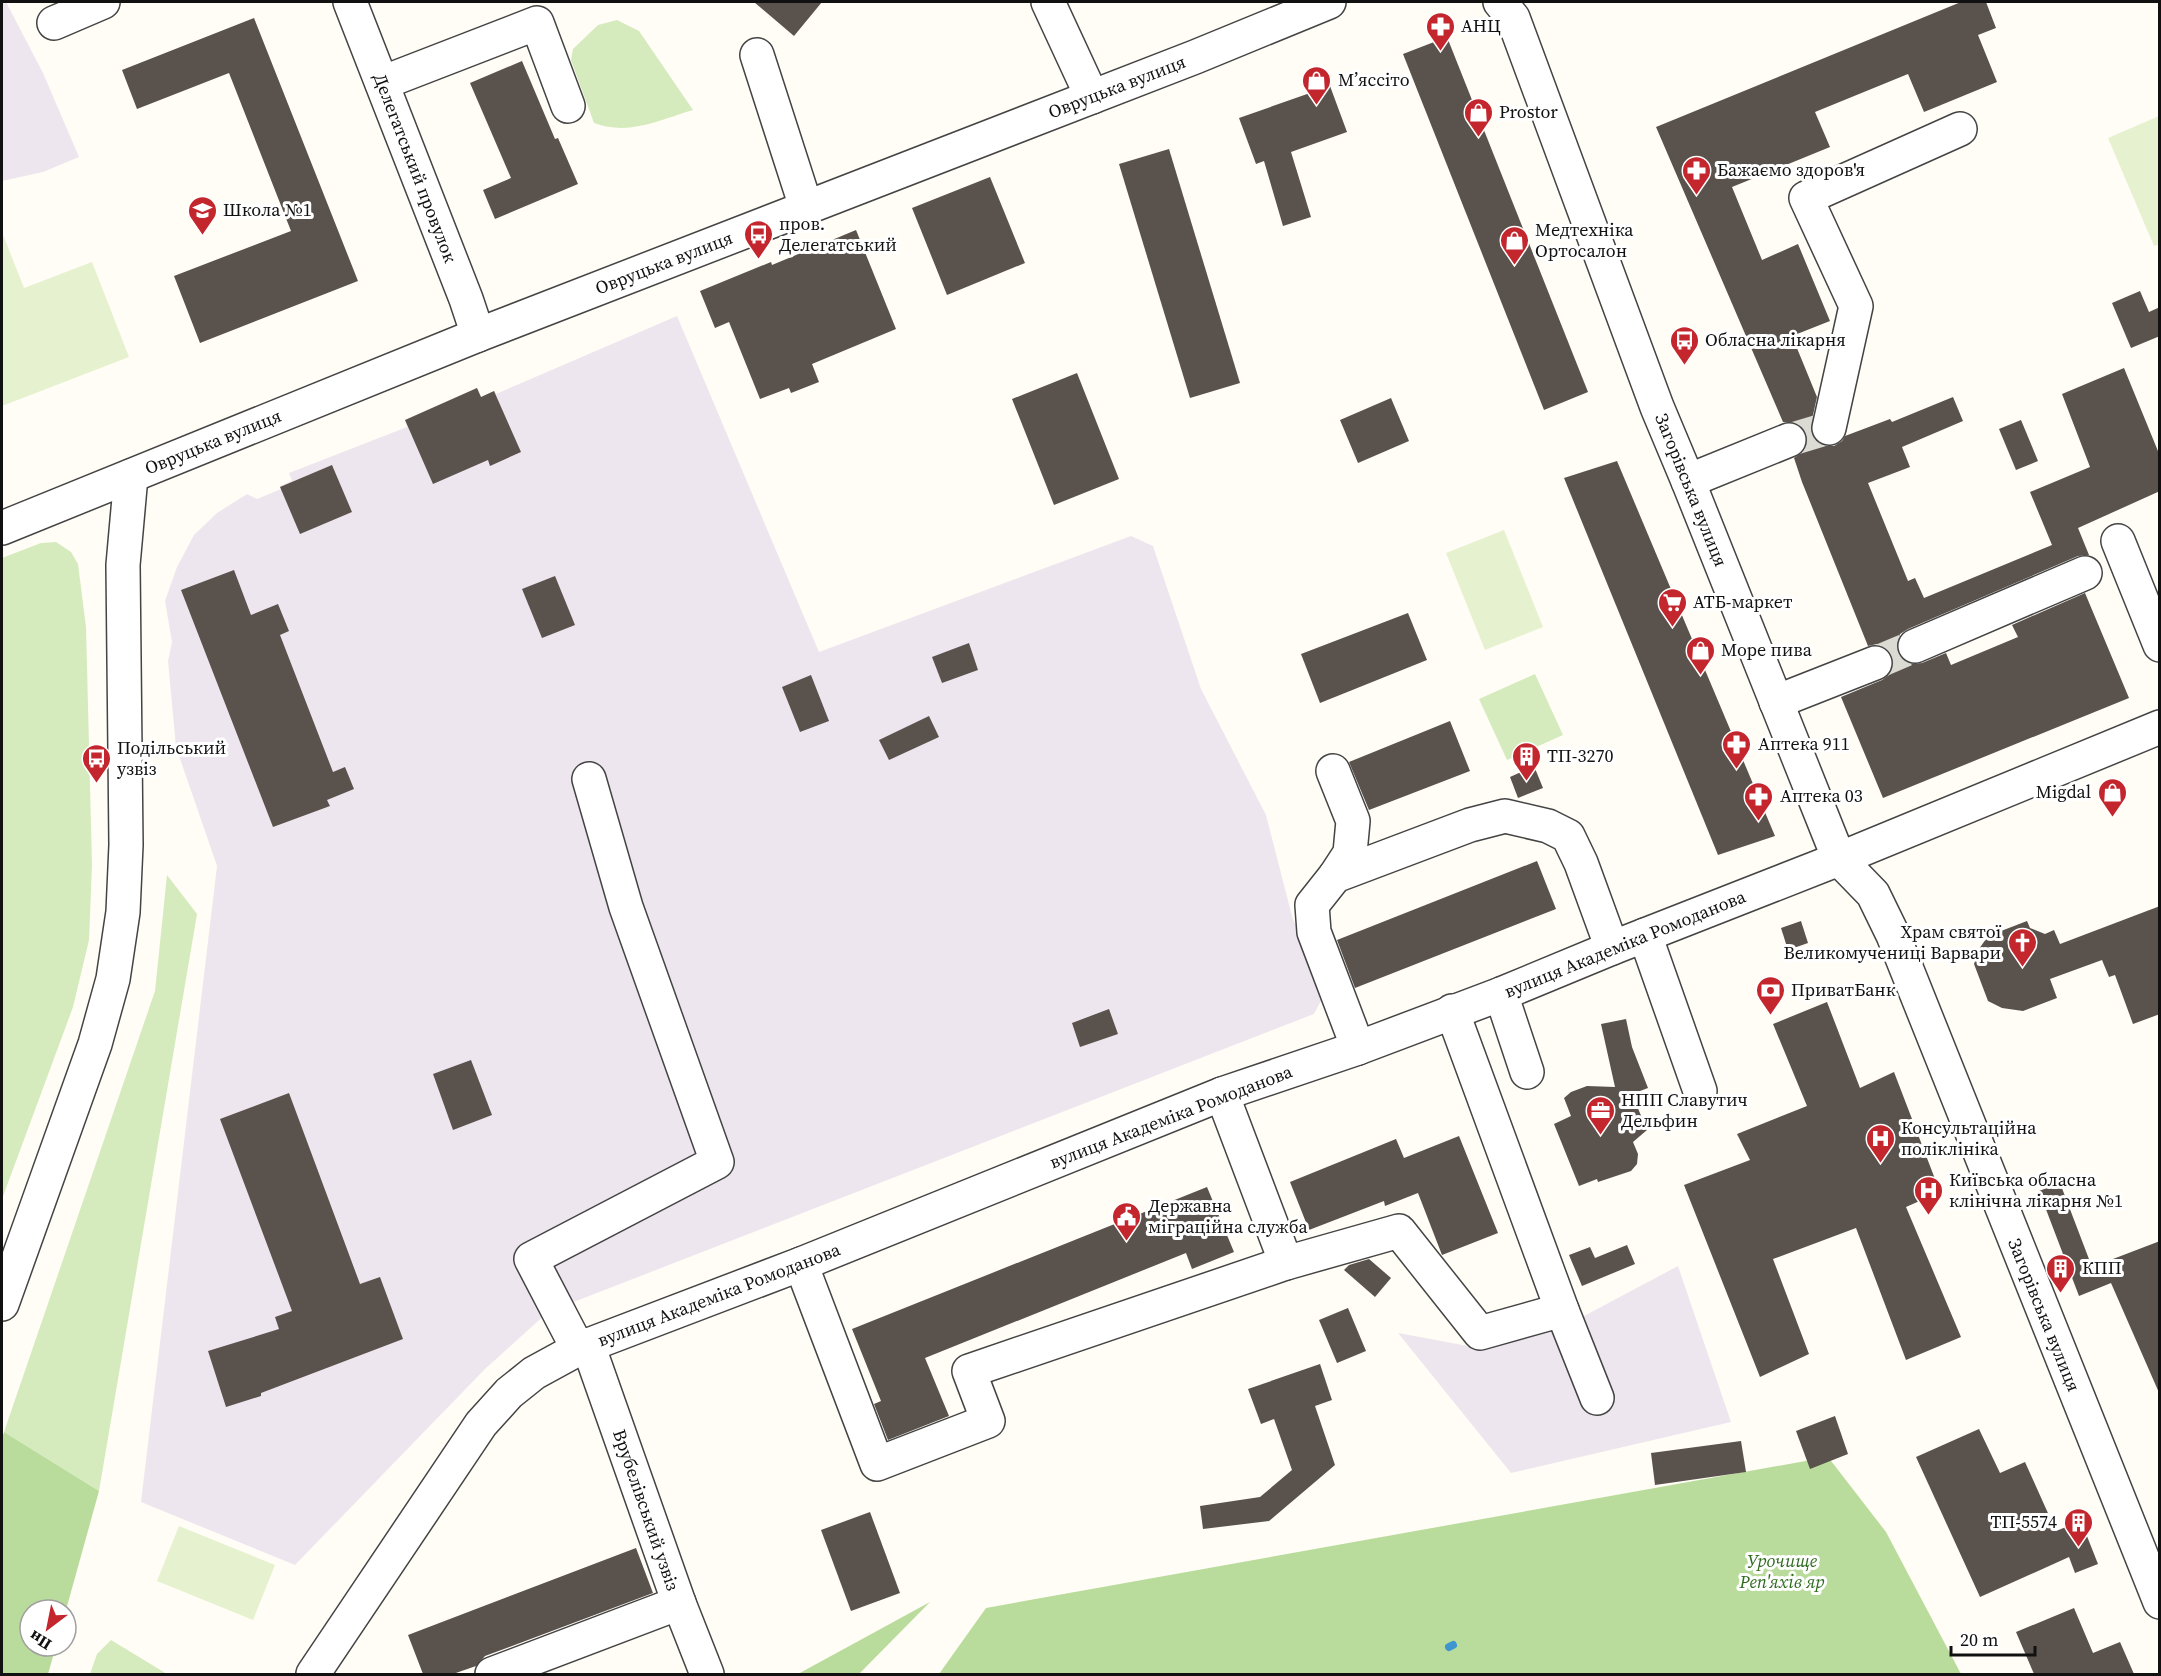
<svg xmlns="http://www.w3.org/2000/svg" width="2161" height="1676" font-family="'Source Serif 4',serif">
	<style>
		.industrial { fill: #eee6ef }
		.green { fill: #d5ebbd }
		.forest { fill: #b9dc9c }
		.pitch { fill: #e6f2cf }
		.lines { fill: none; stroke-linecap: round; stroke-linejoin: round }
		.stream { stroke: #3f96cf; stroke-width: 8 }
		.building { fill: #5a524d }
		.minor-tunnel { stroke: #dbdad3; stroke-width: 33; stroke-dasharray: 33 16; stroke-linecap: butt }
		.minor-casing { stroke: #444; stroke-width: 36 }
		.minor { stroke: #fff; stroke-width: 33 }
		.labels { text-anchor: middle; stroke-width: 6; stroke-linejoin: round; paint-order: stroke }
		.poi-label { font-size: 18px; fill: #111; stroke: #fff; text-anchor: start }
		.street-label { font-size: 18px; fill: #111; stroke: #fff }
		.park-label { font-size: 18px; font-style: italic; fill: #2f6b1f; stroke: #fff }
	</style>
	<rect width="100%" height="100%" fill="#fffdf5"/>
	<g class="industrial">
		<polygon points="2,2 6,2 43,73 79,157 43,172 2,181"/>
		<polygon points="677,316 819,652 1131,536 1153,546 1201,689 1266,815 1292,916 1323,997 1314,1014 548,1312 485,1369 295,1565 141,1502 217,866 176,747 168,661 172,642 165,601 177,567 194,535 217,513 247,494 257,499 281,489 280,486 292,481 289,473 407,427 405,420 477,388 481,397 495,391 496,394"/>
		<polygon points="1678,1266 1731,1422 1511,1473 1398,1333 1484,1349 1569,1324"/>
	</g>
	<g class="green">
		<path d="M617,20l22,11 54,79c-34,10 -64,26 -99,13l-23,-63 2,-11 25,-24z"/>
		<polygon points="56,542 71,552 78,564 86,627 92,865 89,940 73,1007 2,1199 2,558 41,543"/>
		<polygon points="1535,674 1563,735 1507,760 1479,699"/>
		<polygon points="167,875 197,914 99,1491 4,1432 155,991"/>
		<polygon points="111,1640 167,1674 90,1674 97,1654"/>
	</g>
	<g class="forest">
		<polygon points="4,1432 99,1491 66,1610 30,1610 30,1646 56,1646 48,1674 2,1674 2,1439"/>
		<polygon points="1828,1457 1886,1532 1961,1674 939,1674 986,1608"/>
		<polygon points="930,1602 859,1674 798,1674"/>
	</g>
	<g class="pitch">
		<polygon points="2159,116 2160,244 2154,246 2108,138"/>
		<polygon points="2,232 24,288 92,262 129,357 2,406"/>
		<polygon points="1504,530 1543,627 1485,650 1446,553"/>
		<polygon points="179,1526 275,1565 253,1620 157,1581"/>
	</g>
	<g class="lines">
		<polyline class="stream" points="1449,1647 1453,1645"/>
	</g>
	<g class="building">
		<polygon points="754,2 822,2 794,36"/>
		<polygon points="1961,2 1986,2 1996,28 1978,35 1997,82 1924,112 1908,74 1815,112 1830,147 1732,187 1762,260 1798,244 1830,321 1792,336 1817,397 1811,424 1811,434 1817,442 1826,446 1834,446 1842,441 1845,436 1890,419 1892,422 1953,397 1963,421 1902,447 1910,467 1868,483 1908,581 1915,578 1924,598 2052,545 2030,492 2090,467 2062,394 2124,368 2160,456 2160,491 2078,528 2089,555 2078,556 1908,629 1900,634 1897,643 1898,654 1903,661 1912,664 1922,663 1946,653 1951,665 2018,637 2012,625 2085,593 2129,698 1883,798 1841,697 1882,680 1889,675 1893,666 1893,657 1886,648 1877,644 1868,646 1802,482 1794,458 1804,451 1808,442 1806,432 1800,425 1792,422 1783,422 1656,127"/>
		<polygon points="254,18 358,281 200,343 174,276 291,231 229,73 137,109 122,70"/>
		<polygon points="1447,37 1588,392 1544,410 1403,54"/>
		<polygon points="522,61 555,139 558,138 578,184 495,219 483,190 511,178 470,83"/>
		<polygon points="1330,86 1347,132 1291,152 1311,217 1283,226 1264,161 1256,164 1239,118"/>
		<polygon points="1169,149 1240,383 1190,398 1119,164"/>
		<polygon points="990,177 1025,263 947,295 912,208"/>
		<polygon points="856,230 896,329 812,364 819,382 791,393 789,388 760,399 729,322 715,328 700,291 771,262 772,265"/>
		<polygon points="2140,291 2149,312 2160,307 2160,336 2131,348 2112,303"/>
		<polygon points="1077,373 1119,479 1054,505 1012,399"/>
		<polygon points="477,388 481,397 494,391 521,452 490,466 488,460 433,484 405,420"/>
		<polygon points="1391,398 1409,441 1358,463 1340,420"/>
		<polygon points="2021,420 2038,461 2016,470 1999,429"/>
		<polygon points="1617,461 1775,836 1718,855 1564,478"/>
		<polygon points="332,465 352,512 300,534 280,487"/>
		<polygon points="234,570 251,615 278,604 289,631 280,635 333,772 345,767 354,789 327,800 330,806 273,827 181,590"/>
		<polygon points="555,576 575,625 542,638 522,589"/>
		<polygon points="1408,613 1427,660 1320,703 1301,654"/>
		<polygon points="969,643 978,670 942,683 932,657"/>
		<polygon points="811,675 829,721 800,732 782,687"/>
		<polygon points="929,716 939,737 889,760 879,740"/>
		<polygon points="1450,721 1470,771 1369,810 1349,762"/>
		<polygon points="1534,766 1543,788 1518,798 1510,777"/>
		<polygon points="1537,861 1556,909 1355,988 1337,940"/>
		<polygon points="2160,906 2160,1014 2133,1024 2115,975 2109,977 2102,960 2050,979 2057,998 2023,1011 2002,1008 1988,1001 1974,964 1979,949 1988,936 2027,921 2030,928 2045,934 2054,930 2060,944"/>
		<polygon points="1801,921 1808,943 1788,950 1781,928"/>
		<polygon points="1827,1002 1860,1088 1894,1072 1940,1192 1906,1207 1961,1337 1906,1360 1856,1228 1773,1259 1809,1354 1760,1377 1684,1185 1750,1160 1737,1134 1807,1106 1773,1024"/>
		<polygon points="1109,1009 1118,1034 1080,1047 1072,1023"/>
		<polygon points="1626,1019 1632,1047 1648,1088 1632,1094 1647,1130 1633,1142 1638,1154 1637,1164 1631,1171 1598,1182 1597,1179 1579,1186 1554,1124 1571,1116 1564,1098 1571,1092 1587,1086 1615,1087 1601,1024"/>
		<polygon points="471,1060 492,1115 453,1130 433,1074"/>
		<polygon points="289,1093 360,1284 380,1277 403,1339 261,1393 261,1396 226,1407 208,1351 279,1329 275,1317 292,1311 220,1119"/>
		<polygon points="1459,1136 1498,1233 1442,1255 1418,1193 1385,1206 1384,1201 1309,1230 1290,1182 1396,1139 1404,1158"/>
		<polygon points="2060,1183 2092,1267 2160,1241 2160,1395 2111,1283 2079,1296 2039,1191"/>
		<polygon points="1207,1187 1234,1252 1192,1269 1186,1253 925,1358 949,1416 888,1440 874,1404 881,1401 852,1329"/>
		<polygon points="1627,1245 1635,1264 1582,1286 1569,1255 1590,1247 1595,1258"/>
		<polygon points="1369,1259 1391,1278 1375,1297 1344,1270 1349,1265"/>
		<polygon points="1348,1308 1366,1351 1337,1363 1319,1320"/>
		<polygon points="1320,1364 1332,1400 1315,1406 1335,1465 1269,1521 1203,1529 1200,1506 1260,1497 1292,1470 1274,1419 1261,1424 1248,1389"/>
		<polygon points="1835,1416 1848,1454 1810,1469 1796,1431"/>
		<polygon points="1979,1429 2000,1473 2025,1462 2056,1531 2081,1521 2098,1564 2075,1573 2069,1557 1980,1597 1916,1457"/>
		<polygon points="1741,1441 1746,1472 1655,1485 1651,1453"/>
		<polygon points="870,1512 900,1593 851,1611 821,1530"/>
		<polygon points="636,1548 653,1593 485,1656 476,1666 453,1674 423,1674 408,1635"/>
		<polygon points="2074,1608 2093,1653 2120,1642 2134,1674 2034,1674 2016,1632"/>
	</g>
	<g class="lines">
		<g class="minor-tunnel">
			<polyline points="1789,440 1829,428"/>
			<polyline points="1875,663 1915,646"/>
		</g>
		<defs>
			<g id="minor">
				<polyline points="350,2 466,299 478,335"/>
				<polyline points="1048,2 1092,97"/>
				<polyline points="1500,2 1513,18 1657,407 1688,481 1839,859 1873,894 1893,935 2160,1602"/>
				<polyline points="54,23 103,2"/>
				<polyline points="757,55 806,207"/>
				<polyline points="382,83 537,23 568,106"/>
				<polyline points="1829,428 1856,306 1806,198 1960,129"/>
				<polyline points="1688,481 1789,440"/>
				<polyline points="2,528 478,335 1195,57 1329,2"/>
				<polyline points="2118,541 2160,645"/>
				<polyline points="1915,646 2085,573"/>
				<polyline points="1776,702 1875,663"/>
				<polyline points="1333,771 1353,821 1350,853 1335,876"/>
				<polyline points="1645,935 1700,1091"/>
				<polyline points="1501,994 1527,1072"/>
				<polyline points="1452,1011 1562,1310 1597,1398"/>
				<polyline points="1358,1048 1314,932 1312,905 1335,876 1470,825 1505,816 1548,826 1568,836 1581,863 1612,948"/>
				<polyline points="1222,1094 1286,1263"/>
				<polyline points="801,1264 877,1464 988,1421 969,1371 1286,1263 1399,1231 1480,1333 1562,1310"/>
				<polyline points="2,1304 95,1044 113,979 123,912 126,845 123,565 131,476"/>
				<polyline points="588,1345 679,1603 707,1674"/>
				<polyline points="578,1349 531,1259 717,1162 626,907 589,779"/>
				<polyline points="313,1674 481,1424 509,1393 534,1373 578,1349 801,1264 1222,1094 1358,1048 1501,994 1612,948 1839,859 2160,727"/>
				<polyline points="492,1674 679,1603"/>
			</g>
		</defs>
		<use href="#minor" class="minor-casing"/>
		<use href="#minor" class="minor"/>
	</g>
	<defs>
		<symbol id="pharmacy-pin" viewBox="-11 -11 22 30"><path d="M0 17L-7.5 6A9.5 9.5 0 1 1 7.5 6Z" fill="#c4262e" stroke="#fff"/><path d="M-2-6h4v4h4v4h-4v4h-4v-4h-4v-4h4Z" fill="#fff"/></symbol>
		<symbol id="shop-pin" viewBox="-11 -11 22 30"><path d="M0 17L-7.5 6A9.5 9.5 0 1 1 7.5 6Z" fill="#c4262e" stroke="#fff"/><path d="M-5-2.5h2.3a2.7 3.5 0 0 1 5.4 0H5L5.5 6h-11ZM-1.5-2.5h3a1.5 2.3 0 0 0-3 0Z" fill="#fff"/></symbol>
		<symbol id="school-pin" viewBox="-11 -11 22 30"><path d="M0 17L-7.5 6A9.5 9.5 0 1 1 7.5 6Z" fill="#c4262e" stroke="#fff"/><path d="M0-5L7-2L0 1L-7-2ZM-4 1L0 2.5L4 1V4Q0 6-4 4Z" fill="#fff"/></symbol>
		<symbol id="bus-pin" viewBox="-11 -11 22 30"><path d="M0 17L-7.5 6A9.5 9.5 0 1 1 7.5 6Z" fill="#c4262e" stroke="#fff"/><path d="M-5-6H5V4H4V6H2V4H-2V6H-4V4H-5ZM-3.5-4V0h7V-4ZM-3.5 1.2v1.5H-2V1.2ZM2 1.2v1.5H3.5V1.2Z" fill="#fff"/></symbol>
		<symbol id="supermarket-pin" viewBox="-11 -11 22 30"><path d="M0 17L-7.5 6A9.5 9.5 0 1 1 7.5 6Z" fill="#c4262e" stroke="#fff"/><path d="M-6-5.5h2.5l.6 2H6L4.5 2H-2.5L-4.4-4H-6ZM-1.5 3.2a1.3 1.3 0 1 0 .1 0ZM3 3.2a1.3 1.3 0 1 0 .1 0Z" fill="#fff"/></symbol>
		<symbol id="building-pin" viewBox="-11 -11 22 30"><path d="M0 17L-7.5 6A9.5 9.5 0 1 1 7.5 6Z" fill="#c4262e" stroke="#fff"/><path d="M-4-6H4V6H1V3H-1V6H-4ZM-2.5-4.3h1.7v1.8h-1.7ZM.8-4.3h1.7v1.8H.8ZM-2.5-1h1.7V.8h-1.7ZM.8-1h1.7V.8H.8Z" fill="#fff"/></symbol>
		<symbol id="church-pin" viewBox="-11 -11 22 30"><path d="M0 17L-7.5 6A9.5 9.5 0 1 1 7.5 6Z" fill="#c4262e" stroke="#fff"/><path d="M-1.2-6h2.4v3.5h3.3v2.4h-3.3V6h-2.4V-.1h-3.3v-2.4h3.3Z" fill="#fff"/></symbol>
		<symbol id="bank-pin" viewBox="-11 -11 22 30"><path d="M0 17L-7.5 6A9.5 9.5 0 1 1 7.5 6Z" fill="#c4262e" stroke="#fff"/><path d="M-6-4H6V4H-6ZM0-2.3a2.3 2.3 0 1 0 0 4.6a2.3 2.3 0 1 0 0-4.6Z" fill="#fff"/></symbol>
		<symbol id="office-pin" viewBox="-11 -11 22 30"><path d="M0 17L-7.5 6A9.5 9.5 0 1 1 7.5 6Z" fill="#c4262e" stroke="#fff"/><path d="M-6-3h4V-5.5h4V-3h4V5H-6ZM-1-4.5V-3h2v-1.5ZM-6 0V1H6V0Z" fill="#fff"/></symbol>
		<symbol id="hospital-pin" viewBox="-11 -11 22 30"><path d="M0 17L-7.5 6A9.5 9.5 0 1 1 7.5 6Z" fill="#c4262e" stroke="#fff"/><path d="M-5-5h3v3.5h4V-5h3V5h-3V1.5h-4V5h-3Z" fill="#fff"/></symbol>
		<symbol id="civic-pin" viewBox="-11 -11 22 30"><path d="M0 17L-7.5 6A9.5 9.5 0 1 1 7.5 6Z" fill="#c4262e" stroke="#fff"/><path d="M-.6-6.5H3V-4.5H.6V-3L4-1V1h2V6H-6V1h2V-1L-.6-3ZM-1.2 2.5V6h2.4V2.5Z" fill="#fff"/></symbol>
	</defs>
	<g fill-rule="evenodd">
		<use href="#pharmacy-pin" x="1424" y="10" width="33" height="45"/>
		<use href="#shop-pin" x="1300" y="64" width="33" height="45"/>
		<use href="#shop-pin" x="1462" y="96" width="33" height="45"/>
		<use href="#pharmacy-pin" x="1680" y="154" width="33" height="45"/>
		<use href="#school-pin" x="186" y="194" width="33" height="45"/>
		<use href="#bus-pin" x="742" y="218" width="33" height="45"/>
		<use href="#shop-pin" x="1498" y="224" width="33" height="45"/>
		<use href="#bus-pin" x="1668" y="324" width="33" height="45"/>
		<use href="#supermarket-pin" x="1656" y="586" width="33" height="45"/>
		<use href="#shop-pin" x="1684" y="634" width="33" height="45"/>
		<use href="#pharmacy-pin" x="1720" y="728" width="33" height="45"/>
		<use href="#building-pin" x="1510" y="740" width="33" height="45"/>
		<use href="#bus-pin" x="80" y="742" width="33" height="45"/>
		<use href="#shop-pin" x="2096" y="776" width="33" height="45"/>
		<use href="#pharmacy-pin" x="1742" y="780" width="33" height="45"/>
		<use href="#church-pin" x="2006" y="926" width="33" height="45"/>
		<use href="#bank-pin" x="1754" y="974" width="33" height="45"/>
		<use href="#office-pin" x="1584" y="1094" width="33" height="45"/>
		<use href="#hospital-pin" x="1864" y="1122" width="33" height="45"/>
		<use href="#hospital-pin" x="1912" y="1174" width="33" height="45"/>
		<use href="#civic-pin" x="1110" y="1200" width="33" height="45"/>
		<use href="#building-pin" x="2044" y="1252" width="33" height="45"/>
		<use href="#building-pin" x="2062" y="1506" width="33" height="45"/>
	</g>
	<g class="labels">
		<g class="poi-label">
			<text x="1461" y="32">АНЦ</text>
			<text x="1338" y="86">Мʼяссіто</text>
			<text x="1499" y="118">Prostor</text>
			<text x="1717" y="176">Бажаємо здоров'я</text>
			<text x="223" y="216">Школа №1</text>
			<text x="779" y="230">пров.<tspan x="779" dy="21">Делегатський</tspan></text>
			<text x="1535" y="236">Медтехніка<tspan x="1535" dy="21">Ортосалон</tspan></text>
			<text x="1705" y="346">Обласна лікарня</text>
			<text x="1693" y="608">АТБ-маркет</text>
			<text x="1721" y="656">Море пива</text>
			<text x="1758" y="750">Аптека 911</text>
			<text x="117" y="754">Подільський<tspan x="117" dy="21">узвіз</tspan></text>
			<text x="1547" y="762">ТП-3270</text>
			<text x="2091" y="798" text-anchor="end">Migdal</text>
			<text x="1780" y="802">Аптека 03</text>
			<text x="2001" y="938" text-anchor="end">Храм святої<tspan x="2001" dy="21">Великомучениці Варвари</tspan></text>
			<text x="1791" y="996">ПриватБанк</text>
			<text x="1621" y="1106">НПП Славутич<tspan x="1621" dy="21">Дельфин</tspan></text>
			<text x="1901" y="1134">Консультаційна<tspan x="1901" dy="21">поліклініка</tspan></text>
			<text x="1949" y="1186">Київська обласна<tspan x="1949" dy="21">клінічна лікарня №1</tspan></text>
			<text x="1148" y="1212">Державна<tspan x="1148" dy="21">міграційна служба</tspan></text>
			<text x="2082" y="1274">КПП</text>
			<text x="2057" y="1528" text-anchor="end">ТП-5574</text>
		</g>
		<g class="street-label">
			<text transform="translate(1117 87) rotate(-21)" y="6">Овруцька вулиця</text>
			<text transform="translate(415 168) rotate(69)" y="6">Делегатський провулок</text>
			<text transform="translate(664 263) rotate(-21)" y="6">Овруцька вулиця</text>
			<text transform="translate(213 442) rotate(-22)" y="6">Овруцька вулиця</text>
			<text transform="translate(1691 490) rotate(68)" y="6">Загорівська вулиця</text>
			<text transform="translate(1625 944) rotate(-22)" y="6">вулиця Академіка Ромоданова</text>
			<text transform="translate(1171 1117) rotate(-21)" y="6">вулиця Академіка Ромоданова</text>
			<text transform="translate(719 1295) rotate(-21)" y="6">вулиця Академіка Ромоданова</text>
			<text transform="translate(2044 1315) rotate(68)" y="6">Загорівська вулиця</text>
			<text transform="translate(646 1510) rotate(71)" y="6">Врубелівський узвіз</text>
		</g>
		<g class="park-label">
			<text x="1782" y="1567">Урочище<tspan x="1782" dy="21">Реп'яхів яр</tspan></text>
		</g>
	</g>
	<rect width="2161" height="1676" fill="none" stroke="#111111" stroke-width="6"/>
	<g transform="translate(48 1628) rotate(212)"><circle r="28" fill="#ffffff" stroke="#a0a0a0" stroke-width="1.5"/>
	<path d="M0-4.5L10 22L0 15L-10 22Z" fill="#c4262e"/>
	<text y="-9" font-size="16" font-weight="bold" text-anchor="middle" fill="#111111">Пн</text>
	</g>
	<path d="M1951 1646v9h84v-9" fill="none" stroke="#111111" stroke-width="3"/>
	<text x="1960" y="1646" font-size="18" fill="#111111" stroke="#ffffff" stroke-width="4.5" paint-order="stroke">20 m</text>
</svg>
